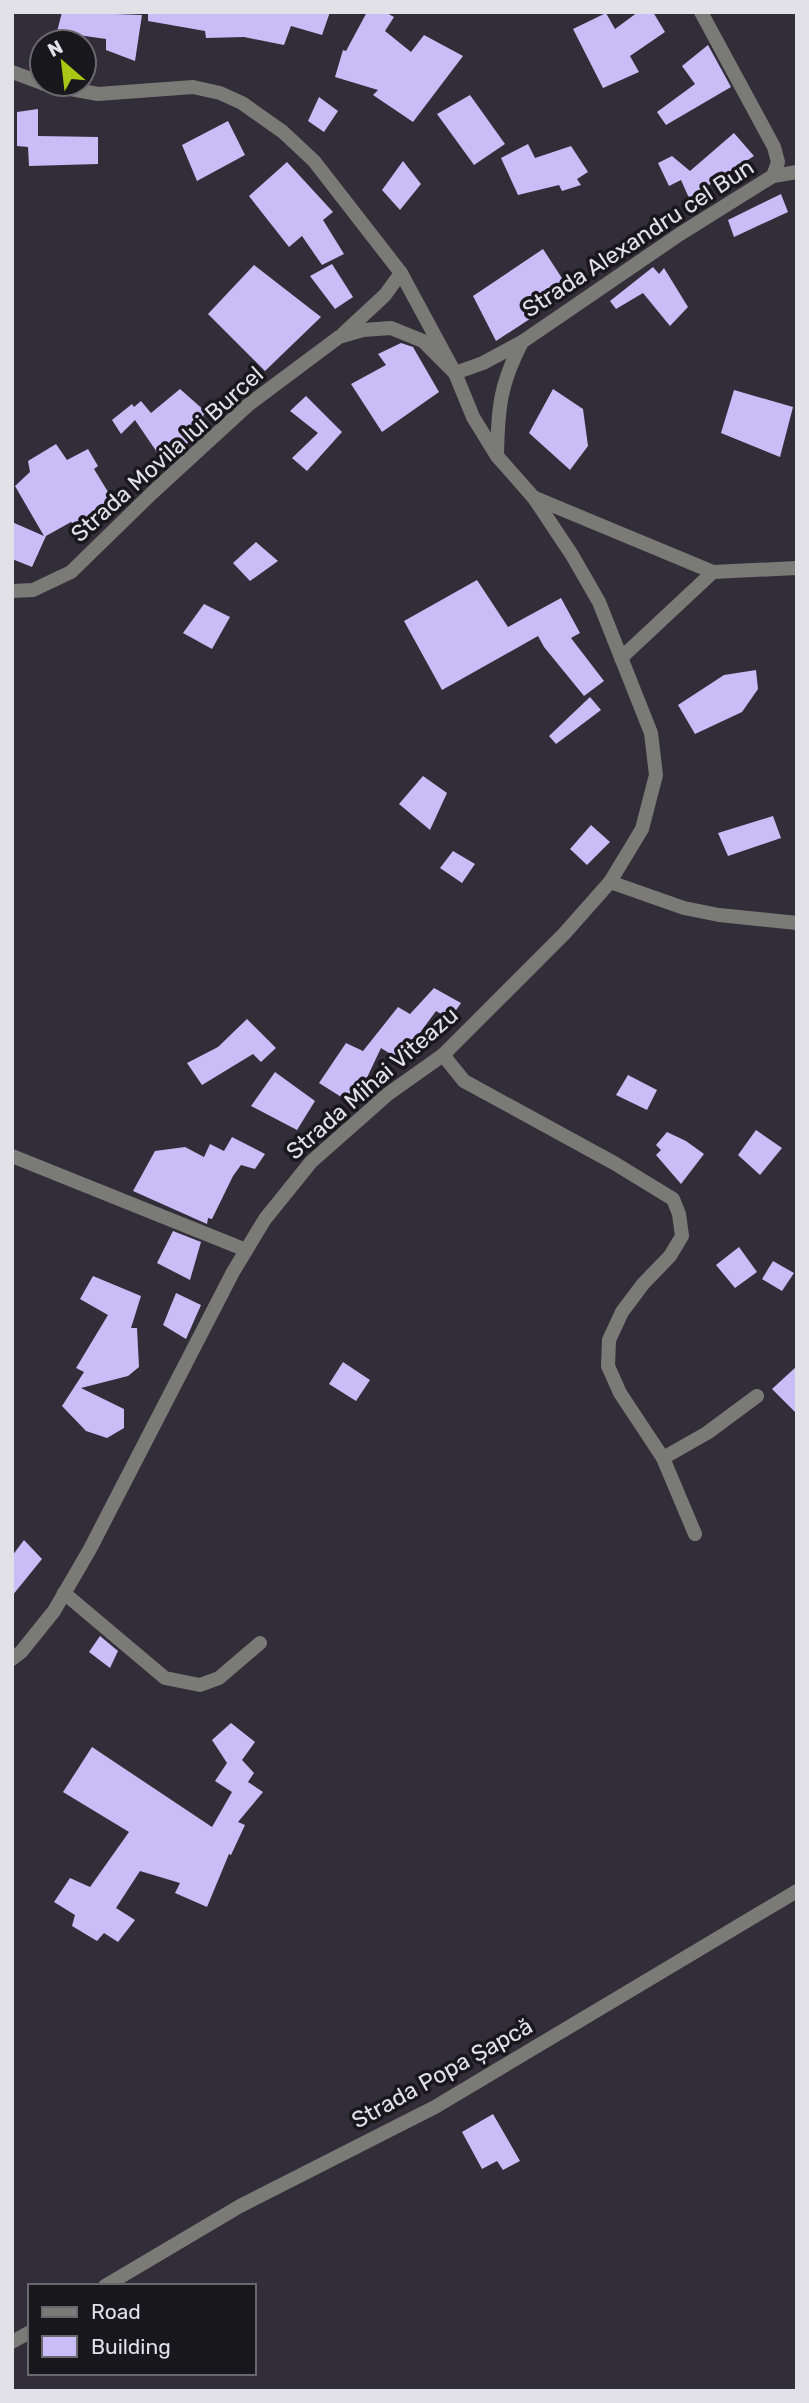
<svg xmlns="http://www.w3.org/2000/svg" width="809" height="2403" font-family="Rubik,sans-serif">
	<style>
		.building { fill: #cabcf6 }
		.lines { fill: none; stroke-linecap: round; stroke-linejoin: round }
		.street { stroke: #7a7b76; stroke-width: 14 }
		.labels { text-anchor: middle; stroke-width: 7; stroke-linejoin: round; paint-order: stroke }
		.street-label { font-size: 23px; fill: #e2e1e8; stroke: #18171c }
	</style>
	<rect width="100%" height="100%" fill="#312e39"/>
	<g class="building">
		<polygon points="62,12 142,15 135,61 106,50 106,39 57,32"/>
		<polygon points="148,12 330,12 322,35 291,26 284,45 244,37 206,38 205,31 148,21"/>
		<polygon points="367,12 385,12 394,17 385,31 411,52 424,35 463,56 413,122 373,95 378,90 335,77 343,50 346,51"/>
		<polygon points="638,12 653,12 665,32 630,56 639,72 603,88 573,29 606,13 615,29"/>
		<polygon points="708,45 731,87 666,125 657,112 695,84 682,66"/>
		<polygon points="470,95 505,144 474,165 437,114"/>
		<polygon points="319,97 338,111 324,132 308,121"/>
		<polygon points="38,109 38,136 98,137 98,164 29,166 28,147 17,146 17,112"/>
		<polygon points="228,121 245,155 197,181 182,145"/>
		<polygon points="734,133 754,156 689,198 681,180 669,186 658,163 672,156 690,171"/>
		<polygon points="528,144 535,158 571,146 588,172 577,179 581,185 562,191 559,185 518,195 501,158"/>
		<polygon points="403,161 421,184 400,210 382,190"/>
		<polygon points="287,162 333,212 323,220 344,254 322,265 302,236 289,247 249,196"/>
		<polygon points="781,194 788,212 734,237 728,220"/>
		<polygon points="543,249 571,292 496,341 473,296"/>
		<polygon points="332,264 353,297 335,309 310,276"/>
		<polygon points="254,265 321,317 265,371 208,314"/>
		<polygon points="653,267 659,274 664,268 688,307 670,326 643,293 616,309 610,301"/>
		<polygon points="401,343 413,347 439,392 382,432 351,384 386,365 378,354"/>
		<polygon points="180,389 206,412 203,416 211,426 195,441 193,439 163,461 135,420 121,434 112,420 132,404 134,407 141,401 151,413"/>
		<polygon points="553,389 583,409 588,446 570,470 529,433"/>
		<polygon points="734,390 793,407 780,457 721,433"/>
		<polygon points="306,396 342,432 307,471 292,458 318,433 290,411"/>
		<polygon points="56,444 67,460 88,449 98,466 94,469 113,500 79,529 71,522 46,536 32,567 12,559 12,522 44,536 15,486 30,472 28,461"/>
		<polygon points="256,542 278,561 250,581 233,563"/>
		<polygon points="477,580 508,627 561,598 580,633 571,638 604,681 584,696 544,647 538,636 442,690 404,621"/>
		<polygon points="204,604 230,617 212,649 183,633"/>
		<polygon points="756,670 758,689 742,712 695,734 678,705 724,675"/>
		<polygon points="590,697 601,710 556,744 549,736"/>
		<polygon points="423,776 447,793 430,830 399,804"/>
		<polygon points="773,816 781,838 728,856 718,833"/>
		<polygon points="591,825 610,842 587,865 570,849"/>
		<polygon points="453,851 475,864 462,883 440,868"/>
		<polygon points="434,988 461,1003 450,1019 436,1011 400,1060 381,1048 354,1105 319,1083 346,1043 363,1051 398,1007 410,1014"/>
		<polygon points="247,1019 276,1048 261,1062 253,1054 202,1085 187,1063 218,1047"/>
		<polygon points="275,1072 315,1101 297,1130 251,1106"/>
		<polygon points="628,1075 657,1090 647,1110 616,1095"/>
		<polygon points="756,1130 782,1148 760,1175 738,1155"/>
		<polygon points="667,1132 686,1141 704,1154 681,1184 656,1155 661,1150 656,1145"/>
		<polygon points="232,1137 265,1154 255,1169 241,1165 233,1176 212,1219 208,1218 207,1224 133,1191 155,1151 185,1147 204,1157 210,1144 224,1151"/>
		<polygon points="173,1231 201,1242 190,1280 157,1263"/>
		<polygon points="739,1247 757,1272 735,1288 716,1265"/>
		<polygon points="773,1261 794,1273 782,1291 762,1279"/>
		<polygon points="93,1276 141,1296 131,1328 137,1328 139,1367 128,1376 81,1388 124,1409 124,1428 107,1438 86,1431 62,1406 84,1372 76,1368 108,1315 80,1299"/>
		<polygon points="176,1293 201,1305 186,1339 163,1325"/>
		<polygon points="343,1362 370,1380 356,1401 329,1384"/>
		<polygon points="797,1366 797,1414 772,1389"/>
		<polygon points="24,1540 42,1559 12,1596 12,1556"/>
		<polygon points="100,1636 118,1651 110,1668 89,1652"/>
		<polygon points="231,1723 255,1742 242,1760 254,1773 248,1782 263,1792 238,1822 245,1825 231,1855 229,1854 207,1907 175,1893 180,1883 140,1871 116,1908 135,1920 118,1942 104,1933 97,1941 72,1926 75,1915 54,1902 70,1878 90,1887 129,1832 63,1792 92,1747 212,1827 232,1792 215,1781 227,1763 212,1740"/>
		<polygon points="493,2114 520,2161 503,2170 497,2161 482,2169 462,2132"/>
	</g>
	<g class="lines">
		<g class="street">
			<polyline points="12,72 42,83"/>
			<polyline points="773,176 797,172"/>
			<polyline points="343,334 385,295 401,273"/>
			<path d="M497,455c1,-47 3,-71 25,-113l158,-108 93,-58 5,-14 -4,-15 -73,-135"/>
			<polyline points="535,498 713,572 797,568"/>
			<polyline points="12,591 33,590 71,572 152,493 248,405 339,337 363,330 391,328 423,341 455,373 483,363 522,342"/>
			<polyline points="621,658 713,572"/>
			<polyline points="610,882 684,908 719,915 797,923"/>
			<polyline points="443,1055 464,1081 614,1163 673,1199 679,1214 682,1236 670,1256 643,1284 622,1312 609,1340 608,1366 620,1393 663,1458 695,1534"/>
			<polyline points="12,1156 246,1250"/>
			<polyline points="663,1458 707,1433 757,1396"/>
			<polyline points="64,1593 165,1678 200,1685 219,1678 260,1643"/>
			<polyline points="12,1659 21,1652 54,1611 90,1549 233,1272 265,1219 311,1162 388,1094 443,1055 564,934 610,882 642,829 656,775 651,733 599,602 572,555 534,498 497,456 473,417 455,373 401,273 314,161 283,132 242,103 220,93 193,87 98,94 44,84"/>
			<polyline points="105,2286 240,2206 435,2107 797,1891"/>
			<polyline points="12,2342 30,2332"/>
		</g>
	</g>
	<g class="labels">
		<g class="street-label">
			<text transform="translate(638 238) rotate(-33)" y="8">Strada Alexandru cel Bun</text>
			<text transform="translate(167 454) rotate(-42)" y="8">Strada Movila lui Burcel</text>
			<text transform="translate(372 1083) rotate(-41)" y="8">Strada Mihai Viteazu</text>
			<text transform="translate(442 2073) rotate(-29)" y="8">Strada Popa Șapcă</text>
		</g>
	</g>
	<rect width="809" height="2403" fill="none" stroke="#e2e1e8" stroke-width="28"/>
	<rect x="28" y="2284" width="228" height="91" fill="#18171c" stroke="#69686e" stroke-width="2"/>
	<rect x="42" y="2307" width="35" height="10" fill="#7a7b76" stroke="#69686e" stroke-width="2"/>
	<text x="91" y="2319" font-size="21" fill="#e2e1e8">Road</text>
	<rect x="42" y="2336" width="35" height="21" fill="#cabcf6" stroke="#69686e" stroke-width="2"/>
	<text x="91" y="2354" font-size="21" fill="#e2e1e8">Building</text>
	<g transform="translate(63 63) rotate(332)"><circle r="33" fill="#18171c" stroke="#69686e" stroke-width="2"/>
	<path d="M0-5L12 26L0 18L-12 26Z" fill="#aac716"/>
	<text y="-10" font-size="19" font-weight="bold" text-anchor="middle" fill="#e2e1e8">N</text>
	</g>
</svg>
